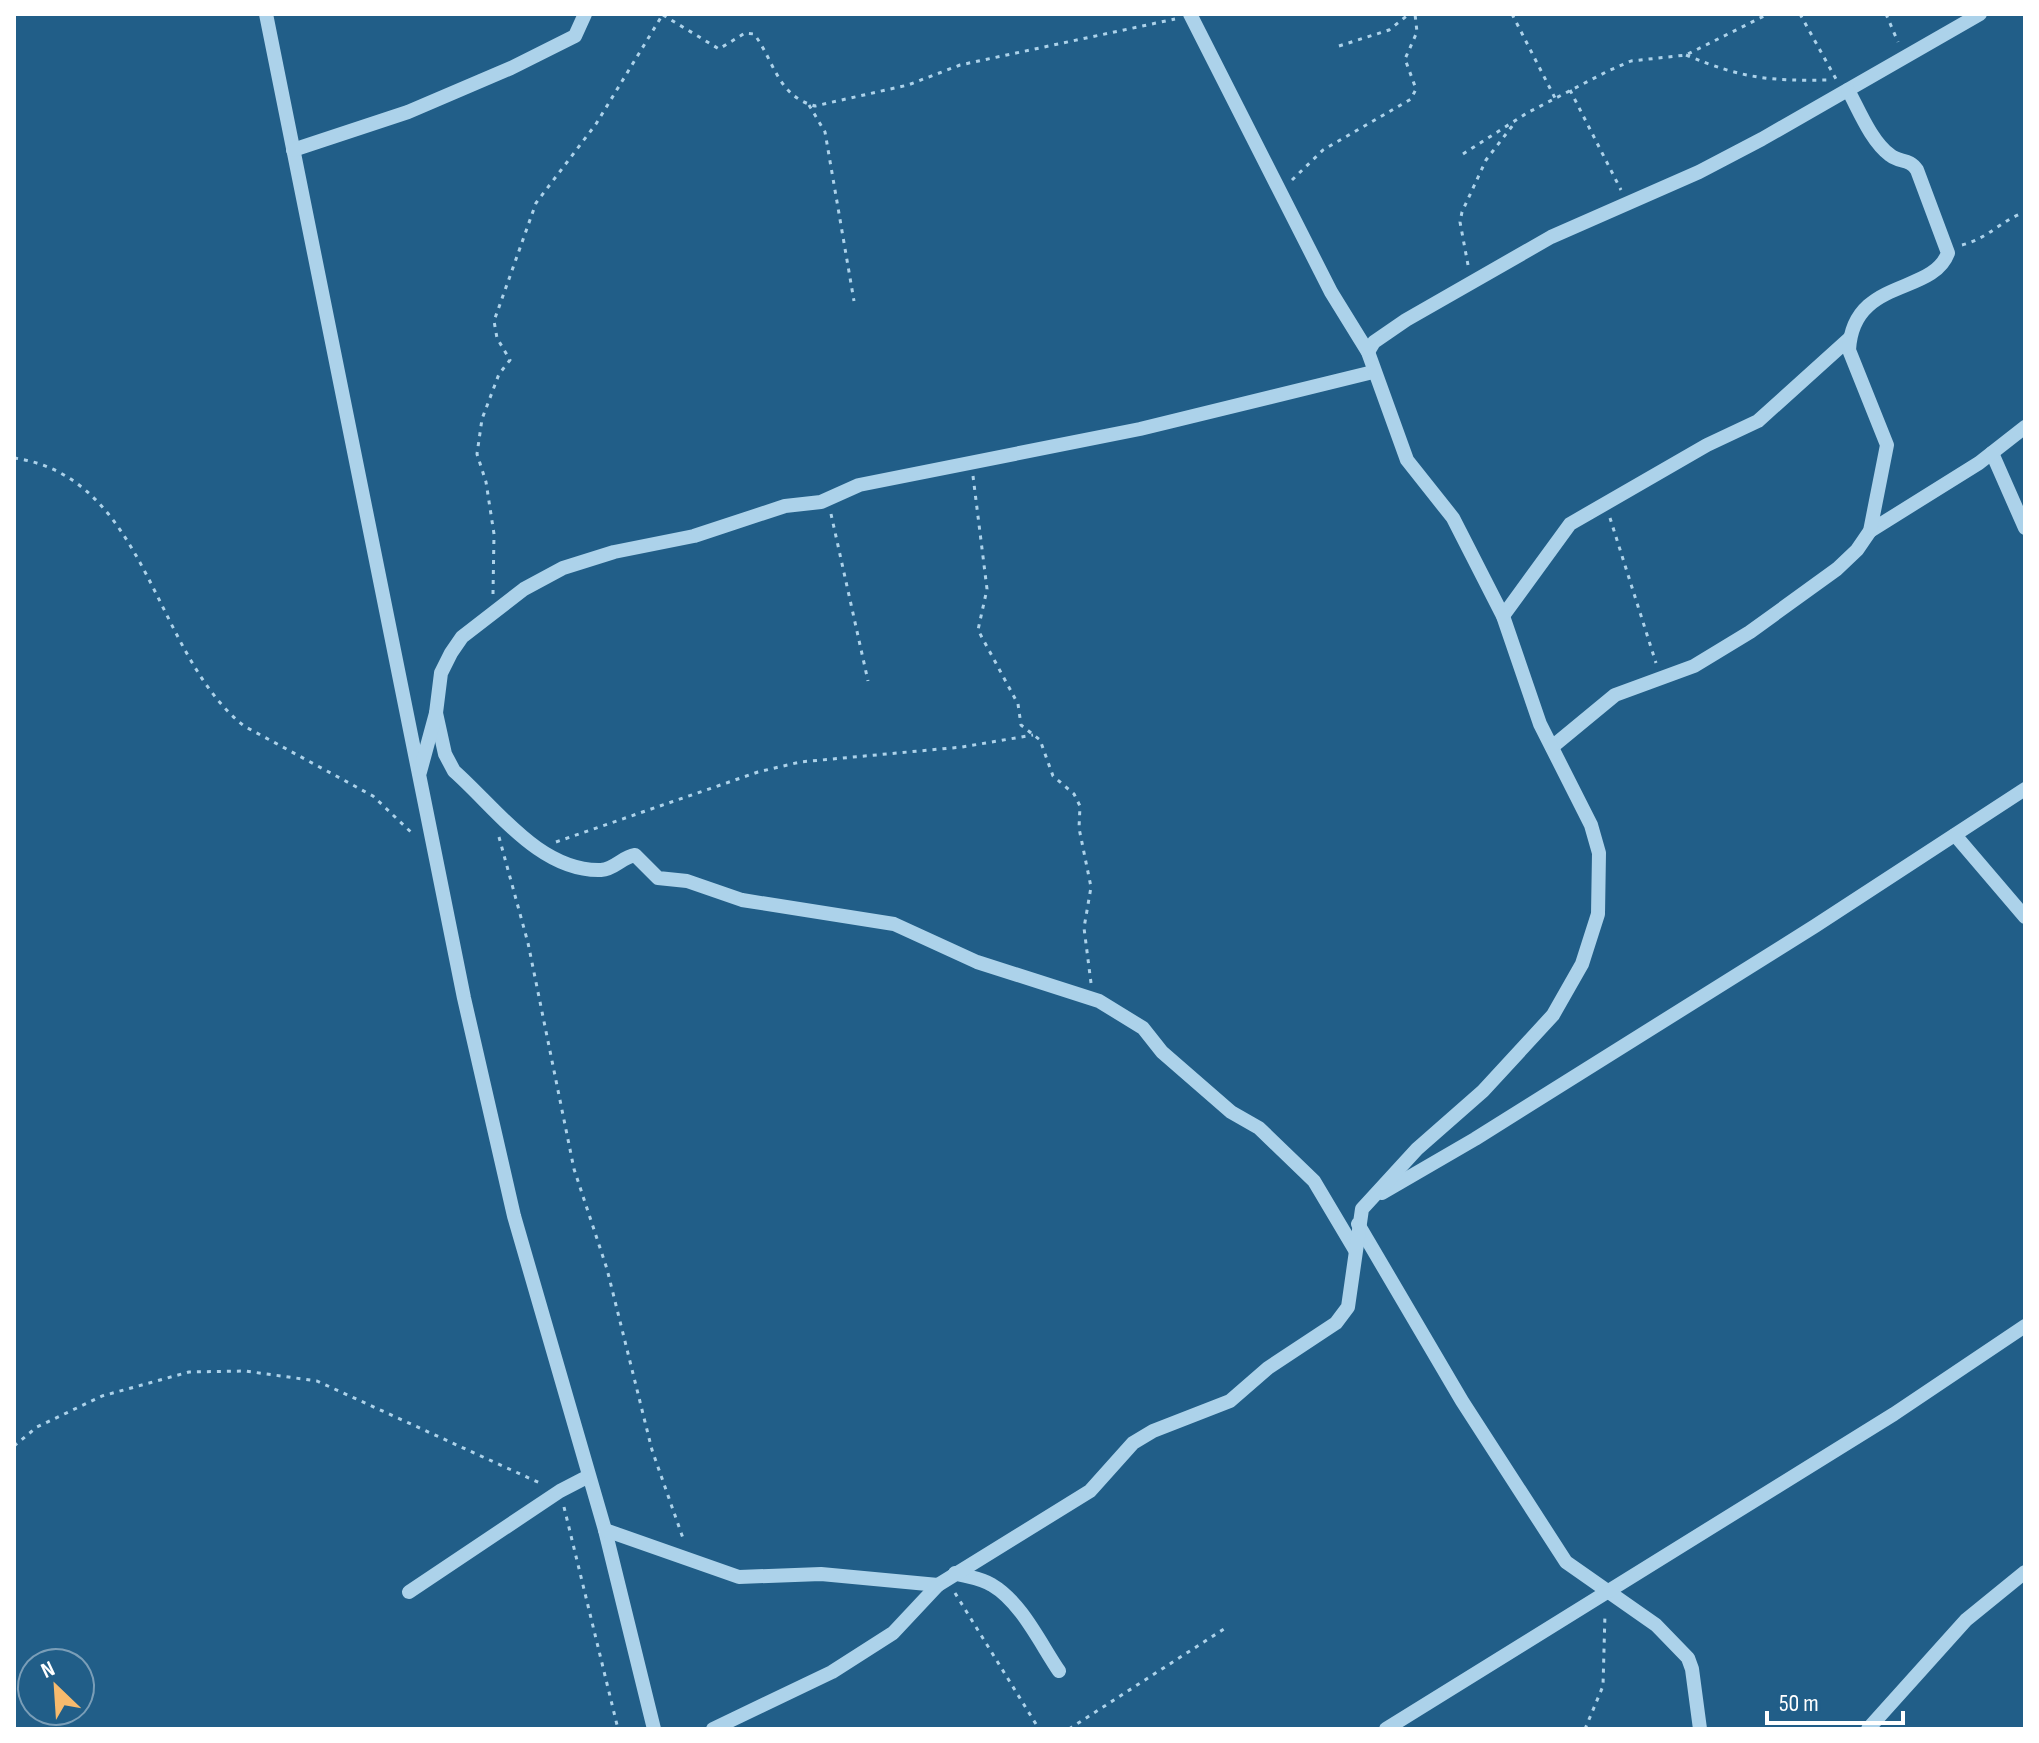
<svg xmlns="http://www.w3.org/2000/svg" width="2039" height="1743" font-family="'Sofia Sans Condensed',sans-serif">
	<style>
		.lines { fill: none; stroke-linecap: round; stroke-linejoin: round }
		.path { stroke: #acd2ea; stroke-width: 3; stroke-dasharray: 4 6; stroke-linecap: butt }
		.minor { stroke: #acd2ea; stroke-width: 14 }
	</style>
	<rect width="100%" height="100%" fill="#215e88"/>
	<g class="lines">
		<g class="path">
			<polyline points="1512,14 1555,98"/>
			<polyline points="1800,14 1836,79"/>
			<polyline points="1886,14 1898,42"/>
			<path d="M663,15l56,34 26,-16 9,1c20,26 23,62 61,72l93,-21 52,-20 215,-46"/>
			<polyline points="1339,46 1389,30 1409,14"/>
			<path d="M1686,55c58,24 83,26 145,25"/>
			<polyline points="1570,90 1621,190"/>
			<polyline points="809,105 825,132 854,301"/>
			<polyline points="1463,154 1527,113 1606,72 1631,61 1686,55 1768,14"/>
			<polyline points="1292,180 1323,150 1411,99 1416,89 1405,59 1417,32 1415,14"/>
			<path d="M1962,245c25,-6 40,-25 63,-33"/>
			<polyline points="1468,265 1460,222 1462,212 1486,160 1513,125"/>
			<path d="M14,458c134,19 139,196 230,268l129,70 41,39"/>
			<polyline points="973,476 987,589 978,630 1018,704 1021,725 1040,740 1053,776 1074,794 1080,806 1079,828 1091,887 1084,928 1091,983"/>
			<polyline points="831,514 868,681"/>
			<polyline points="1610,518 1656,663"/>
			<polyline points="493,594 494,534 486,482 477,454 482,419 499,374 510,360 497,338 494,321 536,203 596,124 663,14"/>
			<polyline points="499,837 528,943 574,1169 607,1269 652,1450 684,1541"/>
			<polyline points="556,842 758,772 800,762 962,747 1033,735"/>
			<polyline points="14,1446 37,1427 102,1396 189,1372 245,1371 317,1381 542,1484"/>
			<polyline points="564,1507 618,1729"/>
			<polyline points="955,1593 1039,1729"/>
			<polyline points="1069,1729 1227,1627"/>
			<polyline points="1585,1729 1603,1686 1605,1613"/>
		</g>
		<g class="minor">
			<polyline points="266,14 464,998 514,1216 605,1530 654,1729"/>
			<polyline points="293,150 408,112 511,68 575,36 585,14"/>
			<polyline points="1368,352 1374,342 1406,320 1551,237 1699,172 1762,139 1980,14"/>
			<polyline points="1992,453 2025,528"/>
			<polyline points="1870,531 1979,463 2025,427"/>
			<polyline points="1503,616 1570,524 1707,445 1758,421 1850,338"/>
			<path d="M436,713l9,41 9,17c42,37 86,101 147,99 14,-1 21,-13 34,-15l23,23 29,3 55,19 152,24 83,38 122,39 44,27 19,24 69,60 28,16 55,53 41,69"/>
			<path d="M1552,747l63,-52 79,-29 56,-34 87,-63 20,-19 13,-19 17,-86 -38,-95c4,-73 83,-54 99,-97l-31,-83c-8,-12 -17,-7 -27,-15 -19,-14 -31,-45 -42,-65"/>
			<polyline points="420,772 436,713 441,673 451,653 462,637 524,589 563,568 614,552 694,536 785,506 821,502 859,485 1140,429 1373,372"/>
			<polyline points="1955,835 2025,917"/>
			<polyline points="1382,1193 1475,1139 1815,926 2025,789"/>
			<polyline points="1358,1224 1462,1401 1566,1562 1656,1625 1688,1658 1692,1669 1700,1729"/>
			<polyline points="605,1530 739,1577 821,1574 938,1585"/>
			<path d="M955,1573c12,4 26,5 37,12 29,17 48,58 67,86"/>
			<polyline points="409,1592 560,1491 587,1477"/>
			<polyline points="713,1729 832,1672 893,1633 938,1585 1090,1491 1133,1443 1153,1431 1230,1401 1268,1368 1336,1323 1348,1307 1362,1209 1417,1149 1483,1091 1553,1015 1582,964 1598,914 1599,853 1591,825 1540,724 1503,616 1453,518 1407,460 1368,352 1331,292 1190,14"/>
			<polyline points="1386,1729 1894,1414 2025,1326"/>
			<polyline points="1868,1729 1966,1620 2025,1572"/>
		</g>
	</g>
	<rect width="2039" height="1743" fill="none" stroke="#ffffff" stroke-width="32"/>
	<g transform="translate(56 1687) rotate(335)"><circle r="38" fill="#215e88" stroke="#7a9eb8" stroke-width="2"/>
	<path d="M0-6L14 30L0 20L-14 30Z" fill="#f7ba6d"/>
	<text y="-12" font-size="22" font-weight="bold" text-anchor="middle" fill="#ffffff">N</text>
	</g>
	<path d="M1767 1711v12h136v-12" fill="none" stroke="#ffffff" stroke-width="4"/>
	<text x="1779" y="1711" font-size="24" fill="#ffffff" stroke="#215e88" stroke-width="6" paint-order="stroke">50 m</text>
</svg>
